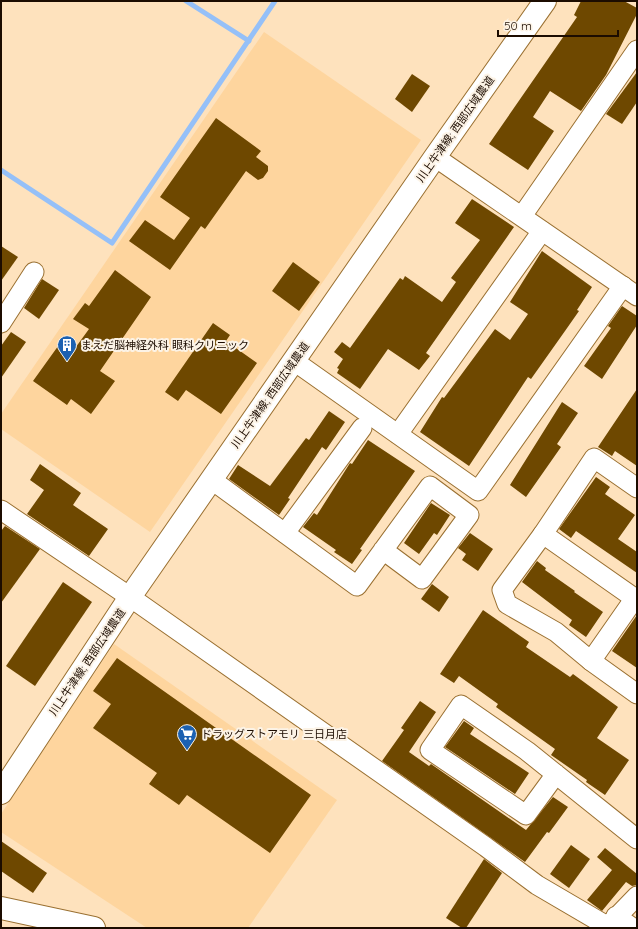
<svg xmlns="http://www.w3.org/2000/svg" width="638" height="929" font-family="Quicksand,'Noto Sans JP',sans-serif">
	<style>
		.built { fill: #fed59e }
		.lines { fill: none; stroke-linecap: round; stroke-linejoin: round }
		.stream { stroke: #95c0f8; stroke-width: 5 }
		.building { fill: #6e4800 }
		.minor-casing { stroke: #9a7031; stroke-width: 21 }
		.major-casing { stroke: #9a7031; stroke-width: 24 }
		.highway-casing { stroke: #9a7031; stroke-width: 24 }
		.minor { stroke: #fff; stroke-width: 19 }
		.major { stroke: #fff; stroke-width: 22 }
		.highway { stroke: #fff; stroke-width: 22 }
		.labels { text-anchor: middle; stroke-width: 4; stroke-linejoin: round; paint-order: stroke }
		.street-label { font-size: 11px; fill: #1c0c00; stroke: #fcf3e6 }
		.poi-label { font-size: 11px; fill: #1c0c00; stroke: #fcf3e6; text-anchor: start }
	</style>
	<rect width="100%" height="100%" fill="#fee2bd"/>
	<g class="built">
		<polygon points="264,32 421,140 150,532 1,429 1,414"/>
		<polygon points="114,644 337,800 248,928 147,928 1,832 1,814"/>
	</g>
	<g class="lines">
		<g class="stream">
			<polyline points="186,1 249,41"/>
			<polyline points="1,170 112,243 275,1"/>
		</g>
	</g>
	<g class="building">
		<polygon points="581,1 624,1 637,8 637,14 606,75 581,111 550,91 533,117 554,131 528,170 489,144 577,17 574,15"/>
		<polygon points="637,72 637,102 622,124 606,114"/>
		<polygon points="412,74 430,86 412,112 395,99"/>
		<polygon points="216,118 261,151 256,157 268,166 268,171 263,178 258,180 246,171 205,229 201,226 170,270 129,241 145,220 174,240 190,218 160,197"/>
		<polygon points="472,199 514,227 426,353 430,356 419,370 388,349 360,389 337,373 339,369 337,368 343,359 334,352 342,342 350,348 400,278 403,280 405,276 442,302 456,282 451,278 480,240 455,223"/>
		<polygon points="1,246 18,257 1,281"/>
		<polygon points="542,251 592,287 577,310 579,311 565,331 531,379 528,377 469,466 420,432 442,397 444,398 495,329 510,340 528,314 510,302"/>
		<polygon points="293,262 320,282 299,311 272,291"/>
		<polygon points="115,270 151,297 100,371 115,381 91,414 71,399 67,405 33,381 61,342 73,351 89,329 73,319 85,303 89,306"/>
		<polygon points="42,279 59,290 39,319 24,308"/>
		<polygon points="622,306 637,316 637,325 602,379 584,366 611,328 608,326"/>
		<polygon points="213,323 230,335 226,341 257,363 221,414 186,390 178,401 165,392"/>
		<polygon points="11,332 26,342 1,378 1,346"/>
		<polygon points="637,389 637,466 615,451 612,456 598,447"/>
		<polygon points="562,402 578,413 557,444 561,447 526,497 510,485"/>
		<polygon points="329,411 345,422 326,450 322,447 288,498 290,499 279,515 229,479 238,465 270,486 306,438 309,440"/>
		<polygon points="368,440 415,471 360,549 362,550 352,564 334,552 336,550 303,527 314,513 317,515 350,463 352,464"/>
		<polygon points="40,464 81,493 73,505 108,529 89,556 27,514 44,490 30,480"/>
		<polygon points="596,477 610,487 605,494 635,515 618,539 637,552 637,573 576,531 571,538 559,529"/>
		<polygon points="431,503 450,515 437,535 434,533 419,554 404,543"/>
		<polygon points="5,526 40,549 1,603 1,531"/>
		<polygon points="470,533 493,549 478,571 462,560 466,554 458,548"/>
		<polygon points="537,561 546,568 545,570 575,591 574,592 603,612 586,637 569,625 572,620 522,582"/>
		<polygon points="63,582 92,602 35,686 6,666"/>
		<polygon points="432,584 449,597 439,612 421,599"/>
		<polygon points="483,610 529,642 526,647 570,677 573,674 618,707 597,738 629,760 605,795 586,782 587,780 551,755 555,749 496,707 498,704 459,676 454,683 440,674"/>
		<polygon points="637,615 637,668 612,651"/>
		<polygon points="117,658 311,795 270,853 187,795 179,805 149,784 157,773 93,728 111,704 93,691"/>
		<polygon points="420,701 436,712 409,752 429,766 431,764 526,830 553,797 568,807 549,833 547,832 525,862 382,761 404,730 401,728"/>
		<polygon points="464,721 474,728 470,734 529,773 515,794 445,747"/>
		<polygon points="1,841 47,873 33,893 1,871"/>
		<polygon points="571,845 590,859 569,888 550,874"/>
		<polygon points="605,848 637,874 637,885 632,886 626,882 602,911 587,900 612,870 597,857"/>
		<polygon points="484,859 502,873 466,928 462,928 446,918"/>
	</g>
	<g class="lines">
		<defs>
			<g id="minor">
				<polyline points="435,157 637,296"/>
				<polyline points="522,216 637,50"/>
				<polyline points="1,323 34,272"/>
				<polyline points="294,361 478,491 623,286"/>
				<polyline points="398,434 542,231"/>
				<polyline points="212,480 357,586 430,486 469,515 422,579 383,550"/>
				<polyline points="637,488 594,458 543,534 502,590 507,604 556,632 591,661 637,694"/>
				<polyline points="1,510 130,597 486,847 537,885 607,926"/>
				<polyline points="285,533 362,428"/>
				<polyline points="543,534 637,600"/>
				<polyline points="591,661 635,598"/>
				<polyline points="556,774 526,815 430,750 461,705 527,751 637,839"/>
				<polyline points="616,916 633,928"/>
				<polyline points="606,928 637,896"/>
			</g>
			<polyline id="major" points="1,793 130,597 435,157 545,1"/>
			<polyline id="highway" points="1,908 94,928"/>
		</defs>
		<use href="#minor" class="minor-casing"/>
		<use href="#major" class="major-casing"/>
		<use href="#highway" class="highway-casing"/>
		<use href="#minor" class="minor"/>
		<use href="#major" class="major"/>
		<use href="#highway" class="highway"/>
	</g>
	<defs>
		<symbol id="building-pin" viewBox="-11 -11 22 30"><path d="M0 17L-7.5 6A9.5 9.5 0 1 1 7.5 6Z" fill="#1c61b1" stroke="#fcf3e6"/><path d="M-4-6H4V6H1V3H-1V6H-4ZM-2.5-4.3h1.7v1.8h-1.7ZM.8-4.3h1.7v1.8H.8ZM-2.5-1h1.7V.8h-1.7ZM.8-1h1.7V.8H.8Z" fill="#fff"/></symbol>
		<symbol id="supermarket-pin" viewBox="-11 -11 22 30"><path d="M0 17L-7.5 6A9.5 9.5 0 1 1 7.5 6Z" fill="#1c61b1" stroke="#fcf3e6"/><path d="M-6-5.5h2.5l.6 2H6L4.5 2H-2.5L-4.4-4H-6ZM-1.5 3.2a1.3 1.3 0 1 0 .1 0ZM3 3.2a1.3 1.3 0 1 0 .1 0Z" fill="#fff"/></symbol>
	</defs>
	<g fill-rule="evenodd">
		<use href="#building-pin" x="56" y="334" width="22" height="30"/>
		<use href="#supermarket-pin" x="176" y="723" width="22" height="30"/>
	</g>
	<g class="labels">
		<g class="street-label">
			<text transform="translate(455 129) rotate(-55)" y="4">川上牛津線; 西部広域農道</text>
			<text transform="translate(270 395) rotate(-55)" y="4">川上牛津線; 西部広域農道</text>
			<text transform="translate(87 662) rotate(-56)" y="4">川上牛津線; 西部広域農道</text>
		</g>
		<g class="poi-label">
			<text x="81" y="349">まえだ脳神経外科 眼科クリニック</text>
			<text x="201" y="738">ドラッグストアモリ 三日月店</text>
		</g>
	</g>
	<rect width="638" height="929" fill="none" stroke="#1c0c00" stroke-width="4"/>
	<path d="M498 30v6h120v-6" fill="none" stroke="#1c0c00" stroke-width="2"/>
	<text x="504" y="30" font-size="12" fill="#1c0c00" stroke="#fcf3e6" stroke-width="3" paint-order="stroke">50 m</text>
</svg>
